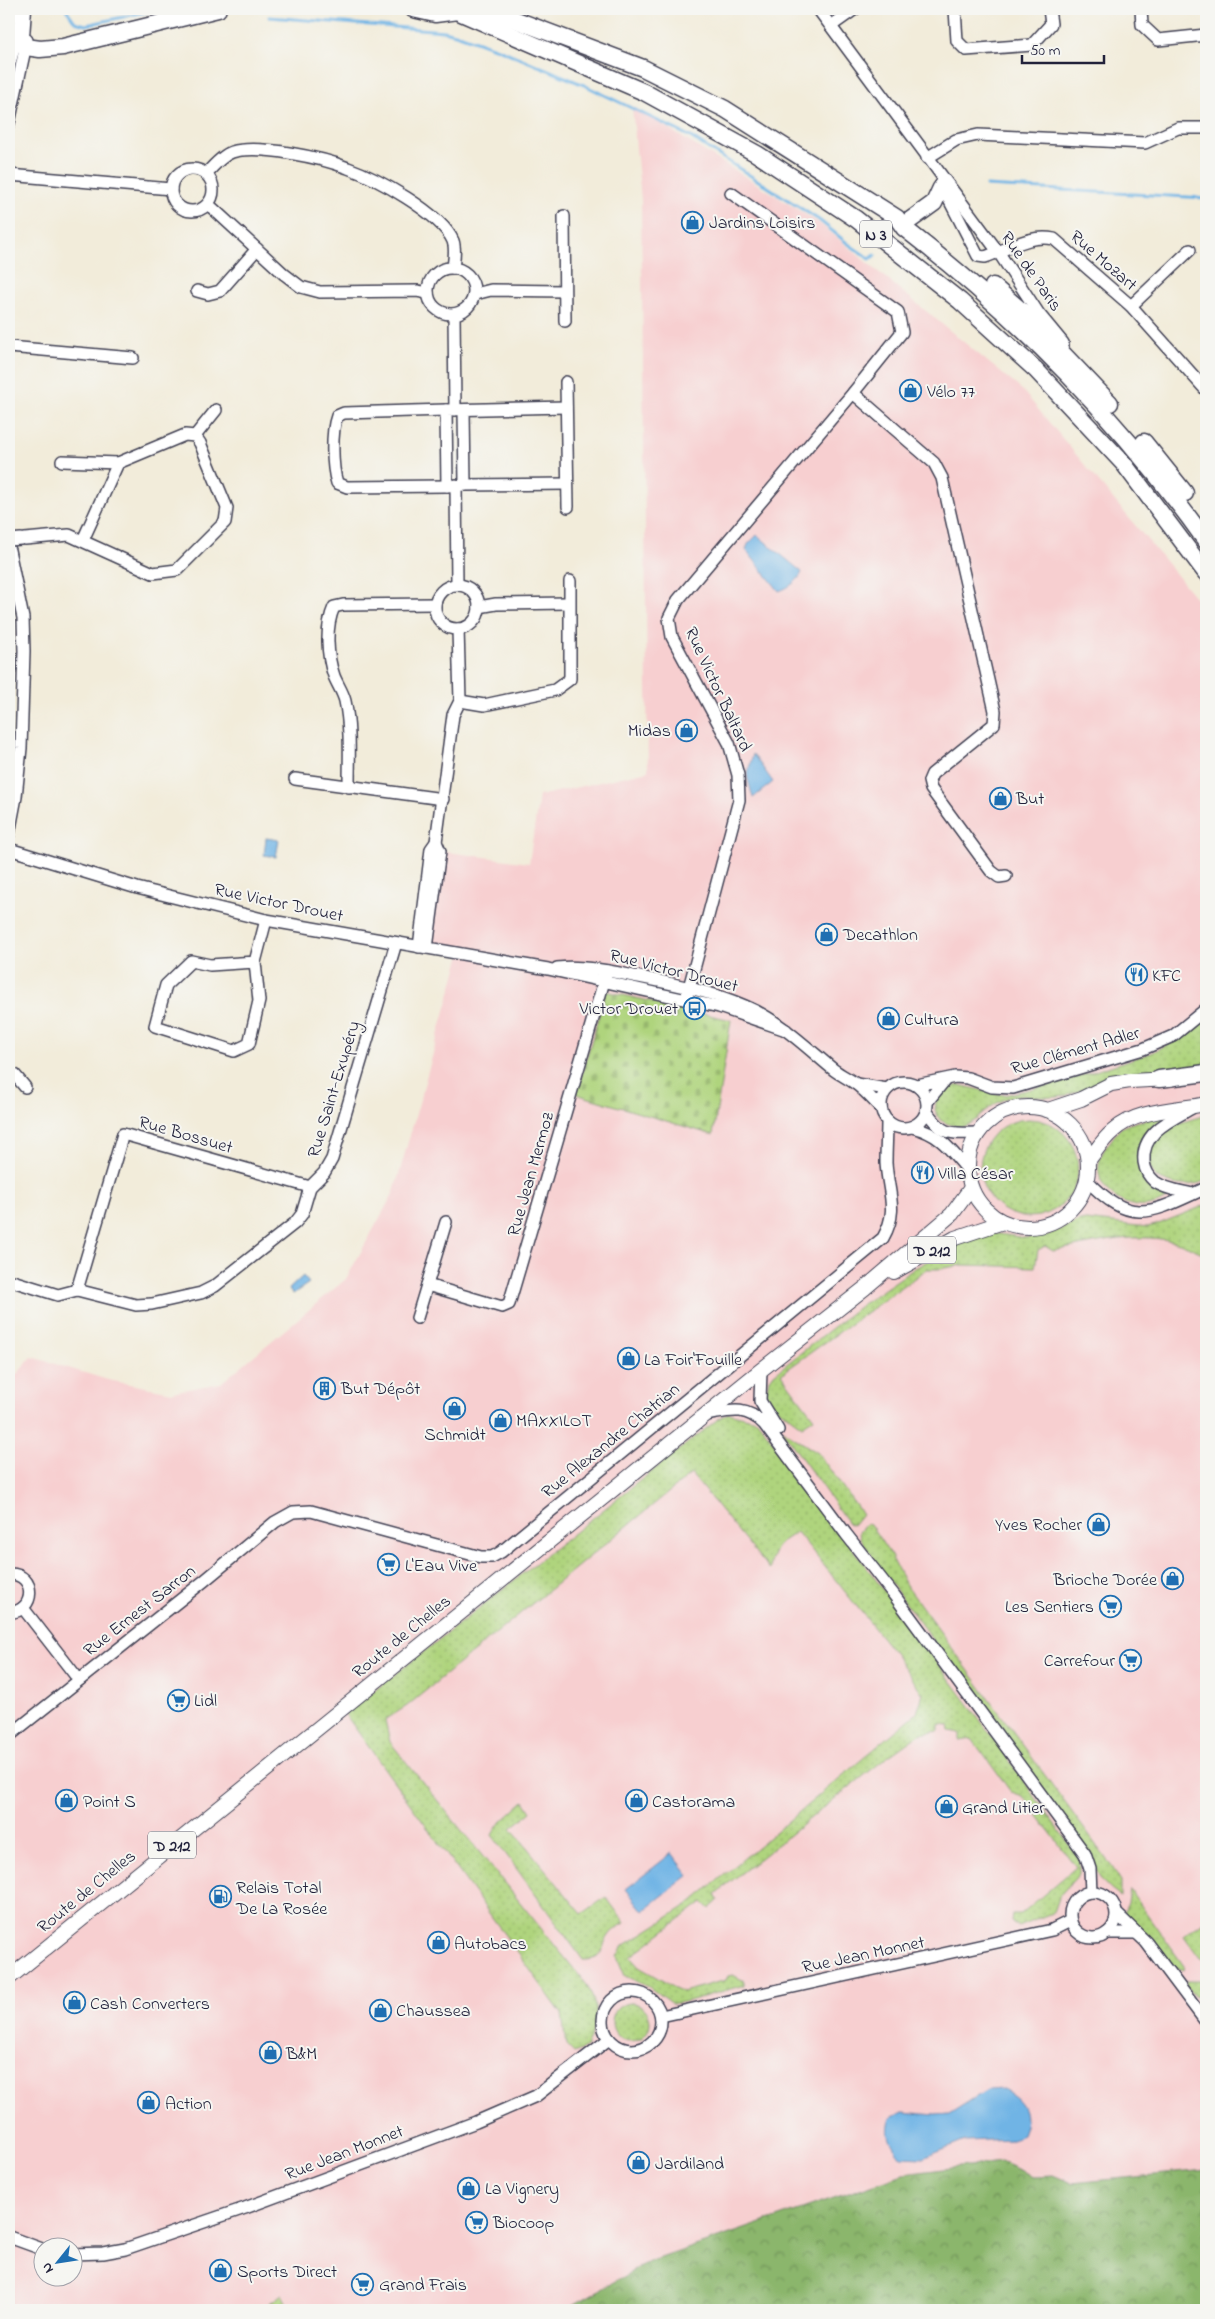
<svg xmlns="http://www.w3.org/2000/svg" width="1215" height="2319" font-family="'Indie Flower',sans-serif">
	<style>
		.built { fill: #f7cfd0; fill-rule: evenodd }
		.grass { fill: url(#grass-dots); stroke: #687b5c }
		.forest { fill: url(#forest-crowns); stroke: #566c54 }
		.cemetery { fill: url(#cemetery-stones); stroke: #687b5c }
		.water { fill: #6fb4e5; stroke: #486b90 }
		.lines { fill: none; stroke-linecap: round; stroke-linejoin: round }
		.stream { stroke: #6fb4e5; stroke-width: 3 }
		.minor-casing { stroke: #414053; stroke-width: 14 }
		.major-casing { stroke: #414053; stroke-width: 16 }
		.highway-casing { stroke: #414053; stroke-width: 19 }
		.minor { stroke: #fff; stroke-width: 11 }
		.major { stroke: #fff; stroke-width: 14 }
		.highway { stroke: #fff; stroke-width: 16 }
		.labels { text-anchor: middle; stroke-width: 4; stroke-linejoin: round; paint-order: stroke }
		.shield { fill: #f6f6f2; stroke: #626272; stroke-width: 1 }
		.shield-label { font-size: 16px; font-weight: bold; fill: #22223b }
		.poi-label { font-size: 18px; fill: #22223b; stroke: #f6f6f2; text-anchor: start }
		.street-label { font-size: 18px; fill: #22223b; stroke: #f6f6f2 }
	</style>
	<defs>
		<pattern id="grass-dots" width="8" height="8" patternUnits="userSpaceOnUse" patternTransform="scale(1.25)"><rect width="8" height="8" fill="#afd47d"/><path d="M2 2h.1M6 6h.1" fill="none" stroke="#96b66d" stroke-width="1.8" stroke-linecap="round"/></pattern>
		<pattern id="forest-crowns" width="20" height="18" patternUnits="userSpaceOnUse" patternTransform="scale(1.25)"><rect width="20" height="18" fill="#8bb66c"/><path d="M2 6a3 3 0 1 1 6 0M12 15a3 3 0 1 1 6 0" fill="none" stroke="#71945a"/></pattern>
		<pattern id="cemetery-stones" width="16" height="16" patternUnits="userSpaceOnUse" patternTransform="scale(1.25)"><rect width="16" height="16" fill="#afd47d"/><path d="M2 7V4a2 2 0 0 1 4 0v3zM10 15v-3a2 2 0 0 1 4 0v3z" fill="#96b66d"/></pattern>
	</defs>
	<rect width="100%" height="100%" fill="#f6f6f2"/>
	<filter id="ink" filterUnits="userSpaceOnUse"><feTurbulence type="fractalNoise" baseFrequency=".02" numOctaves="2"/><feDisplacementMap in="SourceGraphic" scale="10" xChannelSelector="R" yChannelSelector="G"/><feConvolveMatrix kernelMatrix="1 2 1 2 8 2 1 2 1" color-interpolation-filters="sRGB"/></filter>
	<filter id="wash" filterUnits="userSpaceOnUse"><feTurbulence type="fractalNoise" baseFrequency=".0096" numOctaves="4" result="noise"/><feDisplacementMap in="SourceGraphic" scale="20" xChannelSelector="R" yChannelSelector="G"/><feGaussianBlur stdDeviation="1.12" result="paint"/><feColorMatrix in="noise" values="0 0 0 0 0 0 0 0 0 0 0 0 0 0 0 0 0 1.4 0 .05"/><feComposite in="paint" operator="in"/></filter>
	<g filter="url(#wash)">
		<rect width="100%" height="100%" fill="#f2ecda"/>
		<path class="built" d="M632,106l187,117 203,167 184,220v1560l-134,13 -19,-8 -19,1 -33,-14 -98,12 -254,88 -85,48h-274l-8,-16 -22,16h-251v-927l23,-26 76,23 64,12 49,-9 125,-104 48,-87 67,-238 -34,-6 13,-97 89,12 10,-67 109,-25 -7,-571zM42,2246h30v30h-30z"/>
		<g class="grass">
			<path d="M1206,1018v51c-30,2 -62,2 -91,8 -20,4 -37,18 -57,20 -17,2 -33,-4 -50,1 -31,10 -34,42 -68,22l-5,-10 1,-8 4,-7 7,-7 12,-3 45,10 54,-12 93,-30 35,-18z"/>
			<path d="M1206,1115v66c-23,7 -29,5 -51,-4l-8,-16 7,-22 15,-13z"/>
			<path d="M1162,1116l1,3c-21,18 -27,25 -22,53l27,21v4c-32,28 -94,-12 -59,-54 4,-5 8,-12 12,-15 8,-6 31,-9 41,-12z"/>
			<circle cx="1029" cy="1168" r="49"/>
			<path d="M1206,1205v56l-3,-1 2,-6c-10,-4 -22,-11 -33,-13 -39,-9 -81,3 -119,10l-8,-5 -7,4 -3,17 -72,-2 -25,4h-11l-146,105 33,44 -12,8 -27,-20 -9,-13 3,-15 95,-75 51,-35 37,-21 20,-9 20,-5 35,5 18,-2 35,-15 6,-1 61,7 9,-2z"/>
			<path d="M728,1413l29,7 221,297 101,141v16l-19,21 -6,17 -36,15 -7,-6 1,-7h9l55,-47 -53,-71 -12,-4 -39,-53 -12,2v-8l-10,-2 -1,-6 -10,-1v7l-19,3 -35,25 -170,135 3,7 -9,8 -7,-7 -72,55 9,10 43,25 44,-12 2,-4 5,-1 11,6v4l-55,16 -17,3 -23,-17 -24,-11 -8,-19 5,-10 70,-45 225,-189 6,-19 -28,-40 -98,-122c-19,11 -24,17 -27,38l-79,-96 -284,232 -22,14 5,22 197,243c13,27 11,36 -1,63l-12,5 -8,-8 -4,-31 -217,-300 373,-295z"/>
			<polygon points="781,1429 818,1453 862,1514 853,1525 848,1523"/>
			<path d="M867,1523l3,1 21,32 15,29 206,282 9,14v16c-14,-9 -23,-18 -27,-35l-219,-301 -15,-23 -1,-6z"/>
			<path d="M524,1801l7,11 -20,16 71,86 24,-17 19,26c-7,4 -14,8 -18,16 -8,13 -3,21 -24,21l-91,-125 6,-10z"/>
			<polygon points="1130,1890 1184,1966 1183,1970 1173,1967 1151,1937 1129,1920 1124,1912 1128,1903"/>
			<polygon points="1206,1920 1206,1959 1200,1958 1184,1936"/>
			<polygon points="1186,1980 1206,1980 1206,1990 1198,1997 1194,1996 1184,1984"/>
			<circle cx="631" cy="2022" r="19"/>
			<polygon points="282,2294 290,2310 260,2310"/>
		</g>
		<polygon class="forest" points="1001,2162 1033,2176 1053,2175 1072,2183 1206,2170 1206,2310 564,2310 649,2262 903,2174"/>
		<polygon class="cemetery" points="606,991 731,1020 713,1135 576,1094"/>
		<g class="water">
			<path d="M757,535l45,37c-3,9 -14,16 -23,19l-33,-41 2,-6z"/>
			<polygon points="753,754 773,782 753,798 747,776"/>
			<polygon points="266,838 279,840 276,857 264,855"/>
			<polygon points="303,1276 309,1283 293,1294 289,1289"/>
			<polygon points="672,1853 689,1875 643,1911 626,1889"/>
			<path d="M1003,2089c21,11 28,24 19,46l-9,4 -48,2 -42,17 -22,-1c-11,-15 -16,-22 -10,-39l11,-6 33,3 14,-1 38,-24z"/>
		</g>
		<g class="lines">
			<g class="stream">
				<polyline points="66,9 75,22 86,25 160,9"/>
				<polyline points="269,17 444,31 459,35 503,51 584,85 689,136 819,220 847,243 870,259 875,255"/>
				<polyline points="986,186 1206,198"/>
			</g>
		</g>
	</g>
	<g filter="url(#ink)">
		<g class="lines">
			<defs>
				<g id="minor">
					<polyline points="818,9 999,253 1039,314 1063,343"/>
					<polyline points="955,9 957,41 966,50 1032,45 1051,24 1049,9"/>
					<polyline points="1141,9 1142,25 1158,40 1206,35"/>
					<polyline points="831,26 855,9"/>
					<polyline points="9,66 16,42 17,30"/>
					<polyline points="9,123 27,40"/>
					<polyline points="927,158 956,140 978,135 1145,143 1178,128 1206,128"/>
					<circle cx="192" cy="190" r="21"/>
					<path d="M206,174c7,-8 17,-19 26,-22 26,-8 91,6 116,16 28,10 93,45 105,73 3,8 1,19 0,27"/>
					<polyline points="9,175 171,189"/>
					<path d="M941,184l37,72 7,1c24,-8 44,-23 69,-18l77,67 75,84"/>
					<polyline points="208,204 284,274 301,287 320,292 417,291 428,293"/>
					<polyline points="564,216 565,321"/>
					<circle cx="451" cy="291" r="23"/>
					<polyline points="197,291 208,294 220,291 257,249"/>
					<polyline points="475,294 491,290 564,291"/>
					<polyline points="1131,306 1190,250"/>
					<polyline points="454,314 455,410"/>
					<polyline points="9,347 133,358"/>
					<polyline points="566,382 568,507"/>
					<polyline points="853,393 934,463 942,478 995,711 994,724 932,774 929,781 931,789 991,871 999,877 1006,876"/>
					<path d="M446,410l-102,3 -7,3c-6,16 -5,51 0,67l10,4 100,-1"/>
					<polyline points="464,410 465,485 447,486 446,410 566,407"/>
					<polyline points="195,436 216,410"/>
					<polyline points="456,485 457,584"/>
					<polyline points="465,485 567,484"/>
					<polyline points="25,539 69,535 153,573 177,570 225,522 227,508 200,443 195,436 185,435 118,463 62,461"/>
					<polyline points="9,540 21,539"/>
					<polyline points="83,540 118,463"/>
					<circle cx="457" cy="607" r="22"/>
					<polyline points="479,607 496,604 569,603"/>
					<polyline points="460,701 484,705 555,690 570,679 570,581"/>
					<polyline points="295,779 443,799"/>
					<path d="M349,787c0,-28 2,-59 -4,-86 -2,-9 -8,-17 -11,-25 -7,-20 -9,-49 0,-69l9,-2 91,-1"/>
					<polyline points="9,834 16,797 21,748 24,651 23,618 9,550"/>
					<polyline points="9,849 137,888 266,920 548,969 719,1007 786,1030"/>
					<polyline points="419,947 431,849 436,842 453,715 460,701 458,629"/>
					<polyline points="427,948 440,851 436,842"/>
					<polyline points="255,962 210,965 191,961 166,985 155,1026 234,1051 249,1044 259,1001 255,962 266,920"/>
					<path d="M557,968c27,-3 56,4 82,9 36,7 73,15 106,29 34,14 61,41 89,64 7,5 15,9 22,14 9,7 17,16 25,24"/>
					<polyline points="686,999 739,800 738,775 729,743 672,637 669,618 678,600 853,393 902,332 898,312 731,193"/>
					<polyline points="9,1073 15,1075 25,1087"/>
					<circle cx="904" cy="1105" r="23"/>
					<polyline points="856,1084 887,1089"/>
					<polyline points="917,1085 955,1077 968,1078 992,1087 1013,1088 1143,1049 1173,1036 1206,1009"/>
					<polyline points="927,1102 945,1080"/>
					<path d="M927,1112c18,25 22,21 51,21"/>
					<path d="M912,1127c28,7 37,21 55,42"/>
					<path d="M1087,1180c45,48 66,32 119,8"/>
					<path d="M1192,1194c-12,-3 -27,-5 -37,-12 -6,-5 -10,-13 -11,-20 -3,-30 27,-42 48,-54"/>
					<polyline points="9,1280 58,1295 77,1290 136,1305 152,1304 201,1293 215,1286 295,1223 302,1214 310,1187 324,1173 332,1159 396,943"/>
					<polyline points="427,1285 502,1307 509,1304 607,971"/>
					<polyline points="77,1290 123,1134 310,1187"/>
					<polyline points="417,1318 446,1222"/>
					<polyline points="761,1370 760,1401 778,1430"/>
					<path d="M706,1415c24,-4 39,-10 58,9l82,110 48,61 191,259 5,15 1,23"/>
					<path d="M9,1574c28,-1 27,39 0,38"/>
					<polyline points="23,1608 79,1680"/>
					<path d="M9,1736l195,-155 71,-59 18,-10 18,-1 170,46h11l9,-5 382,-314c16,-28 5,-45 3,-75 0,-14 1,-28 1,-42"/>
					<circle cx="1093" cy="1915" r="23"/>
					<polyline points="1116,1913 1146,1942 1206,2022"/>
					<polyline points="1107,1933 1136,1933"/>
					<circle cx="632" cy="2021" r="29"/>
					<polyline points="661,2016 1052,1930 1070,1921"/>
					<polyline points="9,2237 42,2249"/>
					<polyline points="72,2254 103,2253 125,2249 245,2208 476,2122 536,2096 609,2039"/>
				</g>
				<g id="major">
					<circle cx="1028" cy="1167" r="60"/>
					<polyline points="1048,1110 1081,1099 1111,1084 1130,1081 1170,1079"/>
					<path d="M1088,1161c8,-10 15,-22 25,-30 23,-22 64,-21 93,-27"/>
					<polyline points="894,1272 955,1238 1003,1222"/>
					<polyline points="9,1978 761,1370 865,1288 952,1214 971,1188"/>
				</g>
				<g id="highway">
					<polyline points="23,9 21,37 26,47 40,49 63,47 218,9"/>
					<polyline points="413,9 435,14 458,11"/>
					<polyline points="452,9 644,92 757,154 856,219 960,301 1036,370 1124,464 1206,573"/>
					<path d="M487,9l156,59 82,41 172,109 7,10c118,92 215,191 302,313"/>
					<polyline points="909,221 934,203 941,188"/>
					<polyline points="993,286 1024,313 1110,403"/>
					<polyline points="1144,442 1185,493"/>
					<polyline points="1159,1079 1206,1073"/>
				</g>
			</defs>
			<use href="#minor" class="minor-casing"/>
			<use href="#major" class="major-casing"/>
			<use href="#highway" class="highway-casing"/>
			<use href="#minor" class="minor"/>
			<use href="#major" class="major"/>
			<use href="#highway" class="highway"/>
		</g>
	</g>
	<defs>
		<symbol id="shop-ring" viewBox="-11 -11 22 22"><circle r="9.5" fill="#f6f6f2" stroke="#1f6fb2" stroke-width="1.5"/><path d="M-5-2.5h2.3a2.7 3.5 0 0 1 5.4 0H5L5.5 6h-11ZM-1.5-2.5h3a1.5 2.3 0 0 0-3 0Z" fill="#1f6fb2"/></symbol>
		<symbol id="restaurant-ring" viewBox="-11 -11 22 22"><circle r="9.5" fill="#f6f6f2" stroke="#1f6fb2" stroke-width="1.5"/><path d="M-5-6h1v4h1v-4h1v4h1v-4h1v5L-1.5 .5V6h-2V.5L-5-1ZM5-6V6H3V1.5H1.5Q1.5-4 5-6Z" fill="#1f6fb2"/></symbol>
		<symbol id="bus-ring" viewBox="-11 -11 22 22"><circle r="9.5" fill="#f6f6f2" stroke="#1f6fb2" stroke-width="1.5"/><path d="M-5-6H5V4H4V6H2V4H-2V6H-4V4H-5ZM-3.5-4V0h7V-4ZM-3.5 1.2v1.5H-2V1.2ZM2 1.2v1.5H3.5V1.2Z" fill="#1f6fb2"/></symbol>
		<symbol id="building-ring" viewBox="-11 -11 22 22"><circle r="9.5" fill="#f6f6f2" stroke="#1f6fb2" stroke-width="1.5"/><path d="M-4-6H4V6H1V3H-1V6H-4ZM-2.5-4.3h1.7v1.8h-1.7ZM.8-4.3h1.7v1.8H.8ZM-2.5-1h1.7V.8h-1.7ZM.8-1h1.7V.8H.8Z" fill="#1f6fb2"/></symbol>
		<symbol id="supermarket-ring" viewBox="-11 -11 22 22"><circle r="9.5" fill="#f6f6f2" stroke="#1f6fb2" stroke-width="1.5"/><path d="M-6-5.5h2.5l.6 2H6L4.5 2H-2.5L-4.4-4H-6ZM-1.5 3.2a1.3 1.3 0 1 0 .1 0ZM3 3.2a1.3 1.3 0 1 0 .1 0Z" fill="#1f6fb2"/></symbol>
		<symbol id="fuel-ring" viewBox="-11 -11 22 22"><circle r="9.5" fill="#f6f6f2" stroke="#1f6fb2" stroke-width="1.5"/><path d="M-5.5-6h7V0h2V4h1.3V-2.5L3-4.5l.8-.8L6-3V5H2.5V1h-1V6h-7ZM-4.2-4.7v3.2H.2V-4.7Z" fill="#1f6fb2"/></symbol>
	</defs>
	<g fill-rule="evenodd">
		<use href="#shop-ring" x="680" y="210" width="25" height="25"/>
		<use href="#shop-ring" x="898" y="378" width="25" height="25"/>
		<use href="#shop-ring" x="674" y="718" width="25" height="25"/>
		<use href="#shop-ring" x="988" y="786" width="25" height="25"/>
		<use href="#shop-ring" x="814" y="922" width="25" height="25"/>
		<use href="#restaurant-ring" x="1124" y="962" width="25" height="25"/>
		<use href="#bus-ring" x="682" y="996" width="25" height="25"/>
		<use href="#shop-ring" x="876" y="1006" width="25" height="25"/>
		<use href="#restaurant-ring" x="910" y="1160" width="25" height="25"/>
		<use href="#shop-ring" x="616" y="1346" width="25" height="25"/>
		<use href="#building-ring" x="312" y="1376" width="25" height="25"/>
		<use href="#shop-ring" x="442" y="1396" width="25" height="25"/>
		<use href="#shop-ring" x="488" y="1408" width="25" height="25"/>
		<use href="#shop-ring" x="1086" y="1512" width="25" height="25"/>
		<use href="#supermarket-ring" x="376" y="1552" width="25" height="25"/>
		<use href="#shop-ring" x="1160" y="1566" width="25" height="25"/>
		<use href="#supermarket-ring" x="1098" y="1594" width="25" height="25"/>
		<use href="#supermarket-ring" x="1118" y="1648" width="25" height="25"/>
		<use href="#supermarket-ring" x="166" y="1688" width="25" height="25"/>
		<use href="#shop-ring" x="54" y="1788" width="25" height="25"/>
		<use href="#shop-ring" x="624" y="1788" width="25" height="25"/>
		<use href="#shop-ring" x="934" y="1794" width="25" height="25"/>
		<use href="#fuel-ring" x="208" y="1884" width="25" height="25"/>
		<use href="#shop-ring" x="426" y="1930" width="25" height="25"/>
		<use href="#shop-ring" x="62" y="1990" width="25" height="25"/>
		<use href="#shop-ring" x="368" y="1998" width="25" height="25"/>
		<use href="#shop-ring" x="258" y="2040" width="25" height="25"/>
		<use href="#shop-ring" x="136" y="2090" width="25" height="25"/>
		<use href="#shop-ring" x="626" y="2150" width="25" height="25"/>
		<use href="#shop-ring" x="456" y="2176" width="25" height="25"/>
		<use href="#supermarket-ring" x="464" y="2210" width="25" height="25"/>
		<use href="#shop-ring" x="208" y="2258" width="25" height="25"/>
		<use href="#supermarket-ring" x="350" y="2272" width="25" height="25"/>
	</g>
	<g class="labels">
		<g class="shield">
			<rect x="860" y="220.5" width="32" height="27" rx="4"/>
			<rect x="908" y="1236.5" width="48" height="27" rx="4"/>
			<rect x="148" y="1831.5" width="48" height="27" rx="4"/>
		</g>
		<g class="shield-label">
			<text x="876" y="240">N 3</text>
			<text x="932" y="1256">D 212</text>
			<text x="172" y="1851">D 212</text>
		</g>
		<g class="poi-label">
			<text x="709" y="228">Jardins Loisirs</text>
			<text x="927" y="397">Vélo 77</text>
			<text x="671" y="736" text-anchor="end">Midas</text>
			<text x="1016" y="804">But</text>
			<text x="843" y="940">Decathlon</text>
			<text x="1152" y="981">KFC</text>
			<text x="678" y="1014" text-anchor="end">Victor Drouet</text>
			<text x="904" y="1025">Cultura</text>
			<text x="938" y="1179">Villa César</text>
			<text x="644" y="1365">La Foir'Fouille</text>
			<text x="341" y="1394">But Dépôt</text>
			<text x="516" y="1426">MAXXILOT</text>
			<text x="455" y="1440" text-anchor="middle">Schmidt</text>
			<text x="1082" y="1530" text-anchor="end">Yves Rocher</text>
			<text x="405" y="1571">L'Eau Vive</text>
			<text x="1157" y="1585" text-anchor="end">Brioche Dorée</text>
			<text x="1094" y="1612" text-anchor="end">Les Sentiers</text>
			<text x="1115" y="1666" text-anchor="end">Carrefour</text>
			<text x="194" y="1706">Lidl</text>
			<text x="83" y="1807">Point S</text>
			<text x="652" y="1807">Castorama</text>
			<text x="962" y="1813">Grand Litier</text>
			<text x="236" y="1893">Relais Total<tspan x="236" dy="21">De La Rosée</tspan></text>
			<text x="454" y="1949">Autobacs</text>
			<text x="90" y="2009">Cash Converters</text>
			<text x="396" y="2016">Chaussea</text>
			<text x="286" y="2059">B&amp;M</text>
			<text x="165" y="2109">Action</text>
			<text x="655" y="2169">Jardiland</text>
			<text x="485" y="2194">La Vignery</text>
			<text x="493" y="2228">Biocoop</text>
			<text x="237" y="2277">Sports Direct</text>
			<text x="379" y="2290">Grand Frais</text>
		</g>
		<g class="street-label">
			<text transform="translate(1104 260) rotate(41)" y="6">Rue Mozart</text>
			<text transform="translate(1032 271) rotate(55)" y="6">Rue de Paris</text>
			<text transform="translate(719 689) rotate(65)" y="6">Rue Victor Baltard</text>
			<text transform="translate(279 902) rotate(12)" y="6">Rue Victor Drouet</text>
			<text transform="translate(674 970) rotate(14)" y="6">Rue Victor Drouet</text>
			<text transform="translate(1075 1050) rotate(-16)" y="6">Rue Clément Adler</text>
			<text transform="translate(333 1089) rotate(-73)" y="6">Rue Saint-Exupéry</text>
			<text transform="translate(186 1134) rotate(16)" y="6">Rue Bossuet</text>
			<text transform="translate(530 1174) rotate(-74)" y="6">Rue Jean Mermoz</text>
			<text transform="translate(610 1440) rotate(-39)" y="6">Rue Alexandre Chatrian</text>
			<text transform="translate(139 1610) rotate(-38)" y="6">Rue Ernest Sarron</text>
			<text transform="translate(401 1636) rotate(-39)" y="6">Route de Chelles</text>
			<text transform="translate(86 1891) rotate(-39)" y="6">Route de Chelles</text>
			<text transform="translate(863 1954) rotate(-12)" y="6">Rue Jean Monnet</text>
			<text transform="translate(344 2152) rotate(-21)" y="6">Rue Jean Monnet</text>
		</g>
	</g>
	<rect width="1215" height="2319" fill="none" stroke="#f6f6f2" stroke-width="30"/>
	<g transform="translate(58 2262) rotate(240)"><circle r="24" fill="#f6f6f2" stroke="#a1a1a9"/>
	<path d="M0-4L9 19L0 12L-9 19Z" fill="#1f6fb2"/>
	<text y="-8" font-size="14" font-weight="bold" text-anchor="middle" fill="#22223b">N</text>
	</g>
	<path d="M1022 55v8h82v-8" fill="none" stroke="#22223b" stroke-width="2.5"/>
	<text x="1030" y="55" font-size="15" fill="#22223b" stroke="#f6f6f2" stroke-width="4" paint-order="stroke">50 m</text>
</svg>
